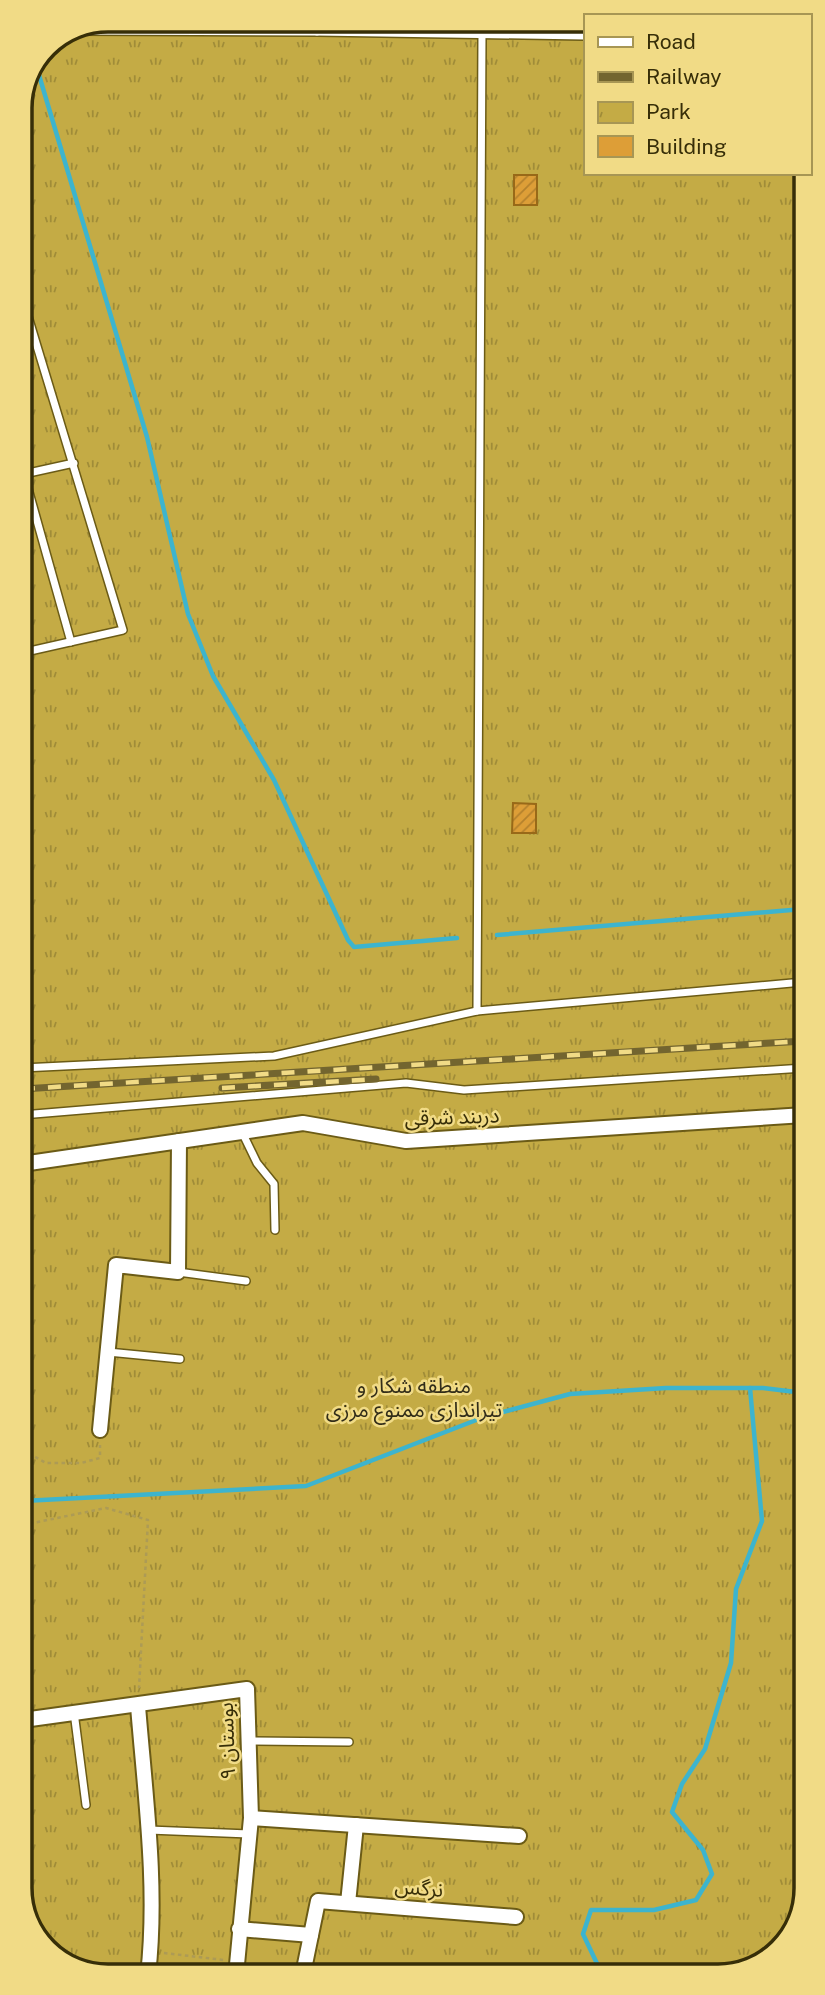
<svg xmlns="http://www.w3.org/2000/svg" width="825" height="1995" font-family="'Public Sans','Noto Sans Arabic',sans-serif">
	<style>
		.park { fill: url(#park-tufts) }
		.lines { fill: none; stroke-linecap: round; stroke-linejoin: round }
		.stream { stroke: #3db4ce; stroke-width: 4.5 }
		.building { fill: url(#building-hatch); stroke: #986918; stroke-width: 2 }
		.lane-casing { stroke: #6b5b16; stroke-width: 10 }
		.street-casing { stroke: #6b5b16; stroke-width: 18 }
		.path { stroke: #ad9b55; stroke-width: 2.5; stroke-dasharray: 3.5 3.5; stroke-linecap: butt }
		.lane { stroke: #fff; stroke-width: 7 }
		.street { stroke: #fff; stroke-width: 14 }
		.rail-casing { stroke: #73652f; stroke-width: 7 }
		.rail { stroke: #f1db86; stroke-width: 4.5; stroke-dasharray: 13; stroke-linecap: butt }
		.labels { text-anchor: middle; stroke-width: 5; stroke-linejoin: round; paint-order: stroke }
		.street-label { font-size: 21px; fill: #372e08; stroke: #f1db86 }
		.park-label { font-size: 21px; fill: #322d19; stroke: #f1db86 }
		.rim { fill: none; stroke: #372e08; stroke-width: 3.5 }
	</style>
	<defs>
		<pattern id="park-tufts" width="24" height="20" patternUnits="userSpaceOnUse" patternTransform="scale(1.75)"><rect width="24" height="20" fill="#c4ab45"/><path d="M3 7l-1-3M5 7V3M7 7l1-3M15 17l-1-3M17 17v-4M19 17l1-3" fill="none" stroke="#a08c38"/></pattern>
		<pattern id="building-hatch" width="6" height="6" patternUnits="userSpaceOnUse" patternTransform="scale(1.75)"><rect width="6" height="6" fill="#dd9e37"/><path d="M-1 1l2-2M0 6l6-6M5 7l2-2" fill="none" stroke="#b4812c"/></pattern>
	</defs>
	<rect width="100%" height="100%" fill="#e4ce79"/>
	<polygon class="park" points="108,19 585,19 585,173 801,173 806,1888 788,1941 745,1971 102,1976 54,1957 24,1915 19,102 45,45"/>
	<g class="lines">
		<g class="stream">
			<polyline points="36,65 147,437 188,614 213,676 274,780 348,940 354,947 457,938"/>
			<polyline points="497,935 803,909"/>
			<polyline points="23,1501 306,1486 484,1417 570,1394 666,1388 763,1388 804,1393"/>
			<polyline points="601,1972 583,1934 591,1910 654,1910 696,1900 712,1874 703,1850 672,1812 682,1784 705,1749 731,1663 736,1589 762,1521 750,1388"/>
		</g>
	</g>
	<g class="building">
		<rect x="514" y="175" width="23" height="30"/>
		<polygon points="23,614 26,627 21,628 21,615"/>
		<polygon points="513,803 536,804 536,833 512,833"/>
	</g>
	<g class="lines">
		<defs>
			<g id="lane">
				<polyline points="317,19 317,32 585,36"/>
				<polyline points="80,31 317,32"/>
				<polyline points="482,34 477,1011 803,982"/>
				<polyline points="20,290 123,630 21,653"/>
				<polyline points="20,460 71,642"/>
				<polyline points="24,474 74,463"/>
				<polyline points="22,1068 274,1056 477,1011"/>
				<polyline points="22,1115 406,1083 464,1090 804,1068"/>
				<polyline points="242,1132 257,1163 274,1184 275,1230"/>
				<polyline points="178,1272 246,1281"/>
				<polyline points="108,1352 180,1359"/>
				<polyline points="74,1712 86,1805"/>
				<polyline points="249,1741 349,1742"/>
				<polyline points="149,1830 249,1834"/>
			</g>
			<g id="street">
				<polyline points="22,1164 303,1123 406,1141 804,1115"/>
				<polyline points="100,1430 116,1265 178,1272 179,1141"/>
				<path d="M138,1706c7,88 20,181 10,269"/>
				<polyline points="23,1720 247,1689 251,1818 236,1975"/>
				<polyline points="251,1818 519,1836"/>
				<polyline points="348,1903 356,1825"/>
				<polyline points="239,1929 311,1935"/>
				<polyline points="303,1974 318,1901 516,1917"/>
			</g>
		</defs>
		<use href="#lane" class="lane-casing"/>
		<use href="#street" class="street-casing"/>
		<g class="path">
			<polyline points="23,1450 46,1463 81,1463 100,1458 100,1445"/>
			<polyline points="23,1525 106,1508 148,1520 139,1688"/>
			<polyline points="164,1953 224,1960"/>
		</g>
		<use href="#lane" class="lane"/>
		<use href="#street" class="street"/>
		<defs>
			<g id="rail">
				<polyline points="222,1088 376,1079"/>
				<polyline points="22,1089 804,1041"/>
			</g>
		</defs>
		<use href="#rail" class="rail-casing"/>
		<use href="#rail" class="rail"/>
	</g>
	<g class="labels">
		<g class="street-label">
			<text transform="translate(452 1117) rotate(-2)" y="7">دربند شرقی</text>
			<text transform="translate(227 1741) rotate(-92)" y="7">بوستان ۹</text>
			<text transform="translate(419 1888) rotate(5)" y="7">نرگس</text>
		</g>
		<g class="park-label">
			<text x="414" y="1393">منطقه شکار و<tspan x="414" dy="24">تیراندازی ممنوع مرزی</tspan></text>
		</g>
	</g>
	<path d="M0 0H825V1995H0ZM108 32H718A76 76 0 0 1 794 108V1888A76 76 0 0 1 718 1964H108A76 76 0 0 1 32 1888V108A76 76 0 0 1 108 32Z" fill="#f1db86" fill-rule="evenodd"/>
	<path class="rim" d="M108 32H718A76 76 0 0 1 794 108V1888A76 76 0 0 1 718 1964H108A76 76 0 0 1 32 1888V108A76 76 0 0 1 108 32Z"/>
	<rect x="584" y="14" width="228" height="161" fill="#f1db86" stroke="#a79654" stroke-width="2"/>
	<rect x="598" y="37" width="35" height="10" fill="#ffffff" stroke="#a79654" stroke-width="2"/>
	<text x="646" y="49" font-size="21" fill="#372e08">Road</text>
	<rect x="598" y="72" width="35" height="10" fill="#73652f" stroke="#a79654" stroke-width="2"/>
	<text x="646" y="84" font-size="21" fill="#372e08">Railway</text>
	<rect x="598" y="102" width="35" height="21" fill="url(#park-tufts)" stroke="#a79654" stroke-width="2"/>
	<text x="646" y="119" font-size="21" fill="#372e08">Park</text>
	<rect x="598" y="136" width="35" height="21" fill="#dd9e37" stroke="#a79654" stroke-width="2"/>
	<text x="646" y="154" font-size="21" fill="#372e08">Building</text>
</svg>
